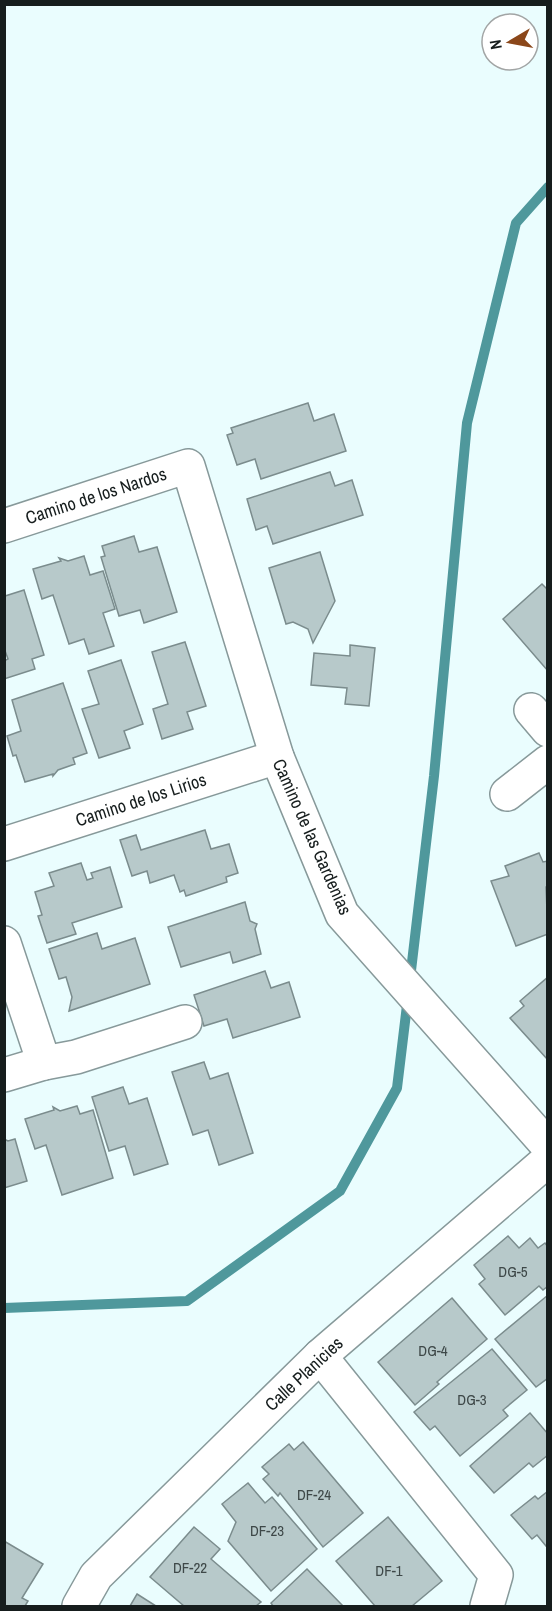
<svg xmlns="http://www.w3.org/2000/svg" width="552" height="1611" font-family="'Archivo Narrow',sans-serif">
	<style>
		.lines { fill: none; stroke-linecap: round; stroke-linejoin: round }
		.stream { stroke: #4f989c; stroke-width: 10 }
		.building { fill: #b7c9ca; stroke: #7b8c8d; stroke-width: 1.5 }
		.minor-casing { stroke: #87999a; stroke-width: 36 }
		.minor { stroke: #fff; stroke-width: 33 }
		.labels { text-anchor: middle; stroke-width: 6; stroke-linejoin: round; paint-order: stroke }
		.number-label { font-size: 15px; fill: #3e4848 }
		.street-label { font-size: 18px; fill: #161d1d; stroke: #fff }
	</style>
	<rect width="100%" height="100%" fill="#eafdfe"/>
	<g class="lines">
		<g class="stream">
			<polyline points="410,979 434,776 467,423 516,223 548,187"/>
			<polyline points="4,1308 187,1301 340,1191 397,1088 408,997"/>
		</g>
	</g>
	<g class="building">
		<polygon points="308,403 314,421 334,414 346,451 261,479 255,459 237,465 227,435 233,433 231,428"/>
		<polygon points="330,472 335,486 352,480 363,515 273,544 267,526 256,530 247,499"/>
		<polygon points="134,536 139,552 157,547 177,612 144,623 140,610 119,616 101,557 105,556 102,546"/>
		<polygon points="320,552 335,601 313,643 308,629 293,622 286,624 269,568"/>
		<polygon points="84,556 90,575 103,571 115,609 103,613 114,646 89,654 84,639 69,644 53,595 42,599 33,569 61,561 59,558 68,561"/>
		<polygon points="542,584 548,590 548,671 503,619"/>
		<polygon points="24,590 44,655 32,659 35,669 4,679 4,661 8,659 4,648 4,594 5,596"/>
		<polygon points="185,642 206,706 187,712 193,729 162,739 153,709 168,704 152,652"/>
		<polygon points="350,645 375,648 369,706 345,704 347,688 311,685 314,653 350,656"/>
		<polygon points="121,660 143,724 124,731 130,748 99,758 82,709 99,704 88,671"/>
		<polygon points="63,683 87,753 73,758 75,764 58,770 53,776 53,774 25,782 16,755 13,756 7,736 21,731 12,700"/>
		<polygon points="205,830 211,849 229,844 238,873 226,877 227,882 186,896 184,890 180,892 174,875 150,883 147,871 132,876 120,840 136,835 141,850"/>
		<polygon points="539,853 543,862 548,861 548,886 546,887 548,934 516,946 491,881 509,876 505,866"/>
		<polygon points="81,863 87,880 93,878 91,873 110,867 122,907 72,923 76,934 47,943 38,916 42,915 35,892 54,886 49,873"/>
		<polygon points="245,902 250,921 257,924 255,929 261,954 233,963 230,952 181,967 168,927"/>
		<polygon points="97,933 102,949 135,938 150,984 69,1011 72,997 66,977 59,979 49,949"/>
		<polygon points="265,971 271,988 289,982 300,1017 233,1038 227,1019 204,1026 194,995"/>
		<polygon points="548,977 548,1060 510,1018 524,1006 520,1001"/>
		<polygon points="204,1062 210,1079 228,1073 253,1153 219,1165 208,1130 193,1135 172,1072"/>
		<polygon points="123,1087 129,1104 147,1098 168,1164 134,1175 125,1146 109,1151 92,1097"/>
		<polygon points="77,1106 80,1114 93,1110 113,1178 62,1195 46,1145 35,1149 25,1119 54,1110 53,1107 60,1111"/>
		<polygon points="4,1139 8,1141 15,1139 27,1181 4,1188"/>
		<polygon points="508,1236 519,1248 530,1238 538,1248 545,1243 548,1247 548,1286 543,1290 539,1286 505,1315 479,1284 485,1279 474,1265"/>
		<polygon points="548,1295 548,1378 536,1387 495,1339"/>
		<polygon points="452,1298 487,1339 437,1382 439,1384 415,1405 378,1362"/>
		<polygon points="492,1349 527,1390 503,1410 508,1416 460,1456 435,1426 430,1430 414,1412"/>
		<polygon points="530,1413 548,1434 548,1455 533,1467 529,1463 494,1493 470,1466"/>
		<polygon points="303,1442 363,1513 323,1547 280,1493 278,1496 263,1479 269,1474 262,1467 289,1444 294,1450"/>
		<polygon points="248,1483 265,1503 272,1497 317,1549 271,1591 228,1541 236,1522 222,1504"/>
		<polygon points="548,1491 548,1545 546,1546 537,1535 532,1539 511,1515 535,1496 538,1499"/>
		<polygon points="388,1517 442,1581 412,1606 375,1606 336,1561"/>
		<polygon points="194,1527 220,1549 211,1559 261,1602 256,1606 184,1606 150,1577"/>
		<polygon points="4,1541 43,1564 22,1598 28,1601 25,1606 4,1606"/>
		<polygon points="307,1569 343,1606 273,1606 271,1603"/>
		<polygon points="137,1594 156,1606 130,1606"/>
	</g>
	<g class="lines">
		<defs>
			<g id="minor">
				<polyline points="4,526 188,466 277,757 342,914 548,1146"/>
				<polyline points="531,710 548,730"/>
				<polyline points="507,794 548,762"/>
				<polyline points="4,844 277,757"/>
				<polyline points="4,943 44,1063"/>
				<polyline points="4,1075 44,1063 76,1057 185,1022"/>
				<polyline points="320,1356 496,1575 487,1606"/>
				<polyline points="79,1606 96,1576 320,1356 548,1160"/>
			</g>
		</defs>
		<use href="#minor" class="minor-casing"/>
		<use href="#minor" class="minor"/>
	</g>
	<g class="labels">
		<g class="number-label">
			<text x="513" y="1277">DG-5</text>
			<text x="433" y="1356">DG-4</text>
			<text x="472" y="1405">DG-3</text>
			<text x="314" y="1500">DF-24</text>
			<text x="267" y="1536">DF-23</text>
			<text x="190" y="1573">DF-22</text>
			<text x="389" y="1576">DF-1</text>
		</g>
		<g class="street-label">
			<text transform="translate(96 496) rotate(-18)" y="6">Camino de los Nardos</text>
			<text transform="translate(141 800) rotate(-18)" y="6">Camino de los Lirios</text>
			<text transform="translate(312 837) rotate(66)" y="6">Camino de las Gardenias</text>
			<text transform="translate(304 1374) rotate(-43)" y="6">Calle Planicies</text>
		</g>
	</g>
	<rect width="552" height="1611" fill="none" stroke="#161d1d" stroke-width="12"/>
	<g transform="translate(510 42) rotate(260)"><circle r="28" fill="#ffffff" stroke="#a2a5a5" stroke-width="1.5"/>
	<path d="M0-4.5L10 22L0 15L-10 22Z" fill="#8b471a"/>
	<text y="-9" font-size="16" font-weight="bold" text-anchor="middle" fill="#161d1d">N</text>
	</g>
</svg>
